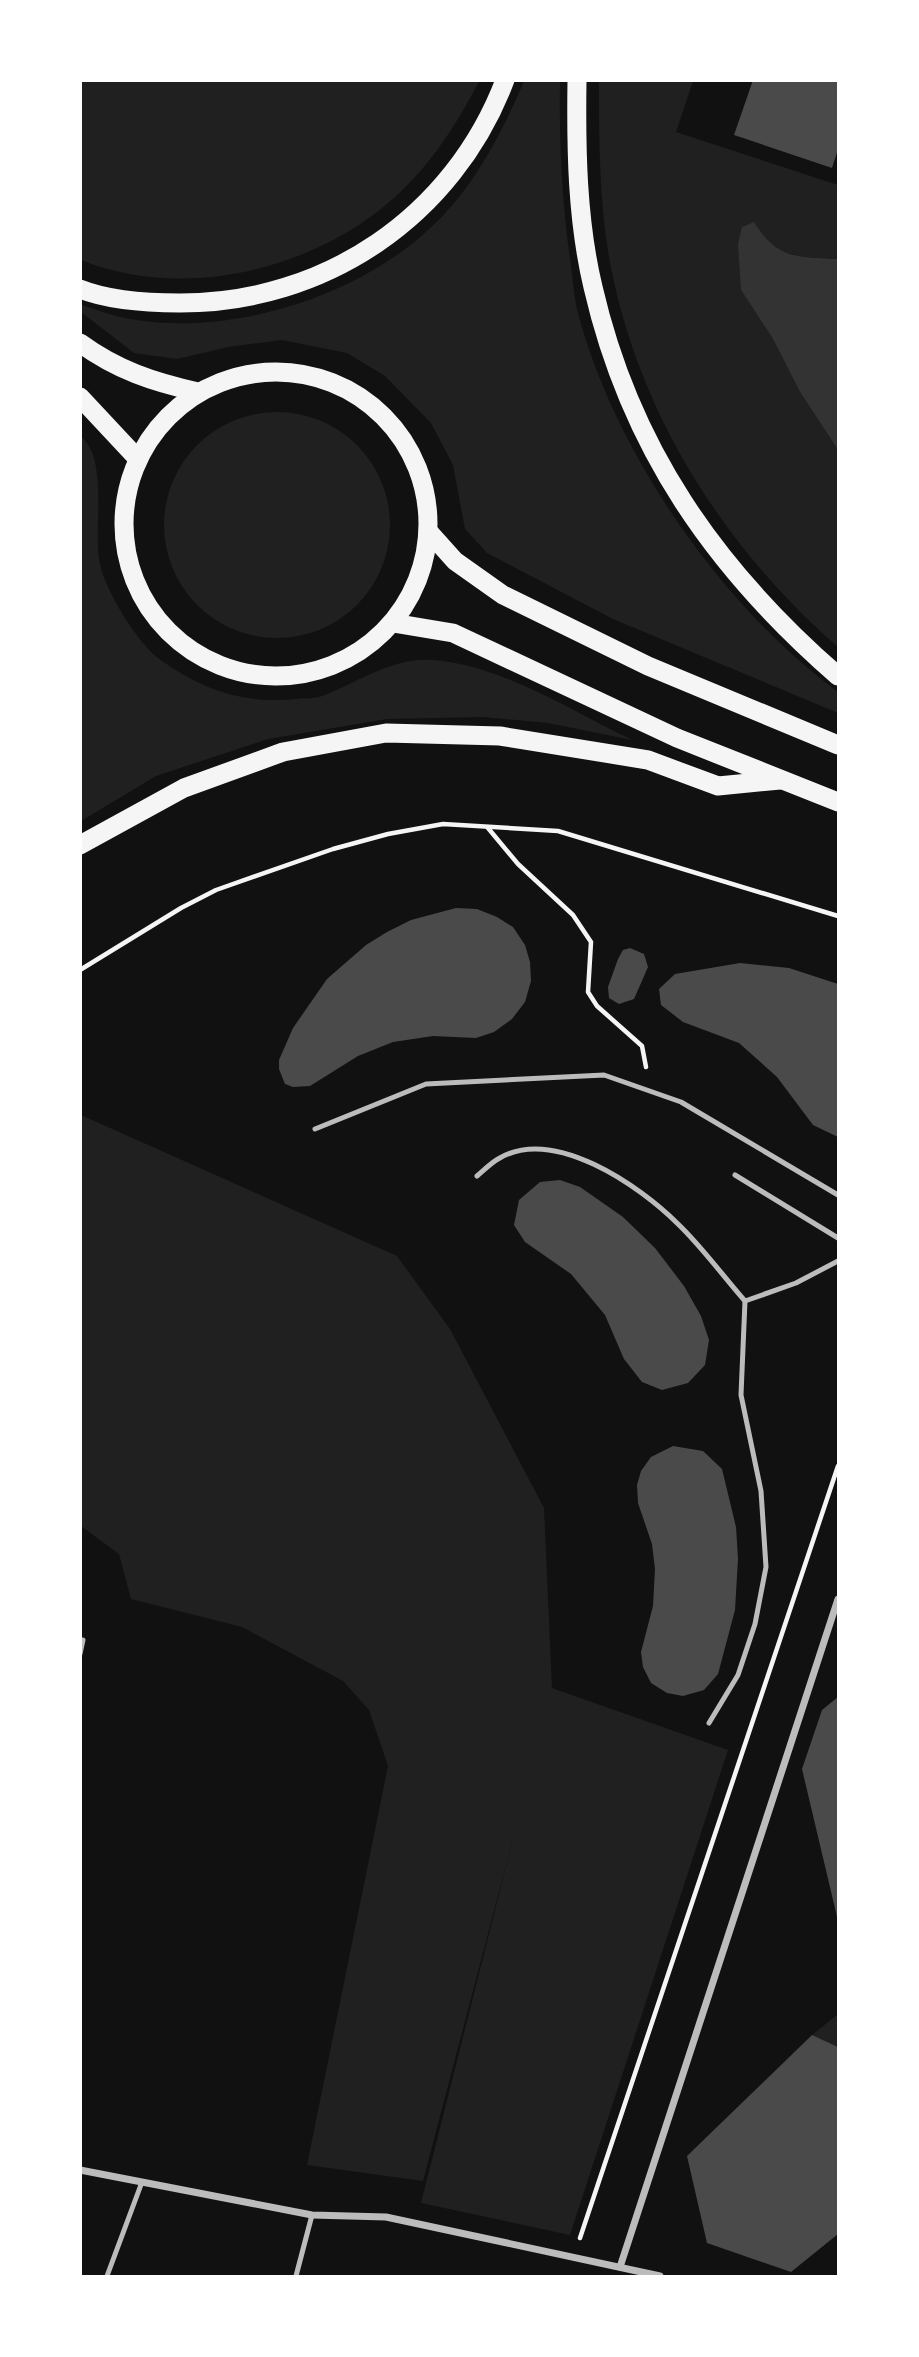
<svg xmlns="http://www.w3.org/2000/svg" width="919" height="2357" font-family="'Work Sans',sans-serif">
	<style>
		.green { fill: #202020 }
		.water { fill: #333 }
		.building { fill: #4a4a4a }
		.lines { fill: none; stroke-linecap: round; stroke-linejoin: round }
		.path { stroke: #f5f5f5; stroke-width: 4.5 }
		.service { stroke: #bcbcbc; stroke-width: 5 }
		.minor { stroke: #bcbcbc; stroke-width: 7 }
		.trunk { stroke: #f5f5f5; stroke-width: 19 }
	</style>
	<rect width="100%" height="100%" fill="#111"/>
	<g class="green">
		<path d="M80,81l1,-1 398,1c-22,44 -53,91 -92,123 -81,68 -207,96 -306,56z"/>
		<path d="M524,81h36c-1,62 2,123 11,185 2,15 3,32 7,47 37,140 144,294 260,379v21l-225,-94 -126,-66 -22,-24 -12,-64 -22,-42 -46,-47 -38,-23 -65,-13 -54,7 -51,12 -43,-6 -53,-41v-7c18,5 37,13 56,15 96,15 218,-23 290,-89 45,-40 74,-96 97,-150z"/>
		<path d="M599,81h94l-17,51 162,53v74c-41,-2 -61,0 -85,-37l-12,68 32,49 27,53 38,58v197c-110,-96 -192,-222 -224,-365 -15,-66 -15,-135 -15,-201z"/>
		<circle cx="277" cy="525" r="113"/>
		<path d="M81,437c27,20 13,91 18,122 4,29 39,86 63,102 43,30 82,43 134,38 8,-1 18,0 26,-3 35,-13 70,-39 110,-36 67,4 140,51 200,80l-84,-17 -66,-6 -95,2 -119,20 -112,37 -75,45z"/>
		<polygon points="81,1115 397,1256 450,1329 544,1508 552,1688 728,1750 570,2235 421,2203 514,1835 423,2181 307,2165 388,1766 369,1710 343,1681 242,1627 131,1599 119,1554 81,1526"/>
		<polygon points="838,2014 838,2047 812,2035"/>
	</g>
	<path class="water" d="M754,222c23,37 43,35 84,37v191l-38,-58 -27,-53 -32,-49 -3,-46 4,-17z"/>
	<g class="building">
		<polygon points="753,80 838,80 838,149 832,168 734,135"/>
		<polygon points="456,908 477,909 497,917 513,927 525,945 530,962 531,981 525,1002 512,1019 494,1032 476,1038 433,1036 393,1042 358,1056 310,1086 293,1087 285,1084 279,1069 279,1060 293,1028 327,979 366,945 387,932 411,920"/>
		<polygon points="630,948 644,954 648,967 634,999 619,1004 609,998 608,987 618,959 623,950"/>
		<polygon points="740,963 789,968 838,984 838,1137 813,1125 777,1077 739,1043 683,1022 661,1005 659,989 675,974"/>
		<polygon points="560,1180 580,1187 623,1217 655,1248 684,1286 701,1316 709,1340 705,1365 688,1383 662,1390 642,1382 624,1359 605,1315 571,1274 525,1242 514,1225 519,1200 540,1182"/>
		<polygon points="673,1446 703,1451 722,1469 736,1527 738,1559 735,1610 718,1674 704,1690 683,1696 667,1693 651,1683 643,1667 641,1652 653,1606 655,1569 652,1544 638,1503 637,1485 641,1471 651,1457"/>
		<polygon points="838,1697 838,1921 802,1769 822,1710"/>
		<polygon points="812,2035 838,2047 838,2234 791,2272 707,2243 687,2156"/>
	</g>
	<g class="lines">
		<g class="path">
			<polyline points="488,828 518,864 573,915 591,942 588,992 597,1006 642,1046 646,1067"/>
			<polyline points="80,970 181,908 216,890 333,849 388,834 443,824 558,831 838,916"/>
			<polyline points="580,2238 838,1466"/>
		</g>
		<g class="service">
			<polyline points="315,1129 426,1084 604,1075 681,1102 838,1195"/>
			<polyline points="735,1175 838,1238"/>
			<path d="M477,1176c7,-6 14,-13 21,-17 55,-34 142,27 180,65 24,23 45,52 67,77l51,-18 42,-22"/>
			<polyline points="80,1640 83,1640 80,1654"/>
			<polyline points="709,1723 738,1675 755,1624 766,1567 761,1491 741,1395 745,1301"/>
			<polyline points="107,2276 142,2182"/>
			<polyline points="296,2276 312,2215"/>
		</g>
		<g class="minor">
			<polyline points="80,2170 312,2215 386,2217 660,2276"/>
			<polyline points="620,2267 838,1599"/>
		</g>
		<g class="trunk">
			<path d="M577,80c-1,69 0,140 16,207 37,161 122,282 245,389"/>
			<path d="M80,289c30,12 69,14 100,14 145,0 273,-86 325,-223"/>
			<path d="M80,343c37,27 73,39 118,49"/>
			<circle cx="276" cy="524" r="152"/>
			<polyline points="80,397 137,458"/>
			<polyline points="429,532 455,561 503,595 648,666 838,745"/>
			<polyline points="393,623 453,633 677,738 838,802"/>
			<polyline points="80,845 184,788 283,752 386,733 500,736 648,760 718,786 780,780"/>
		</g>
	</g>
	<rect width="919" height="2357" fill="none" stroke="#ffffff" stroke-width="164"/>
</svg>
